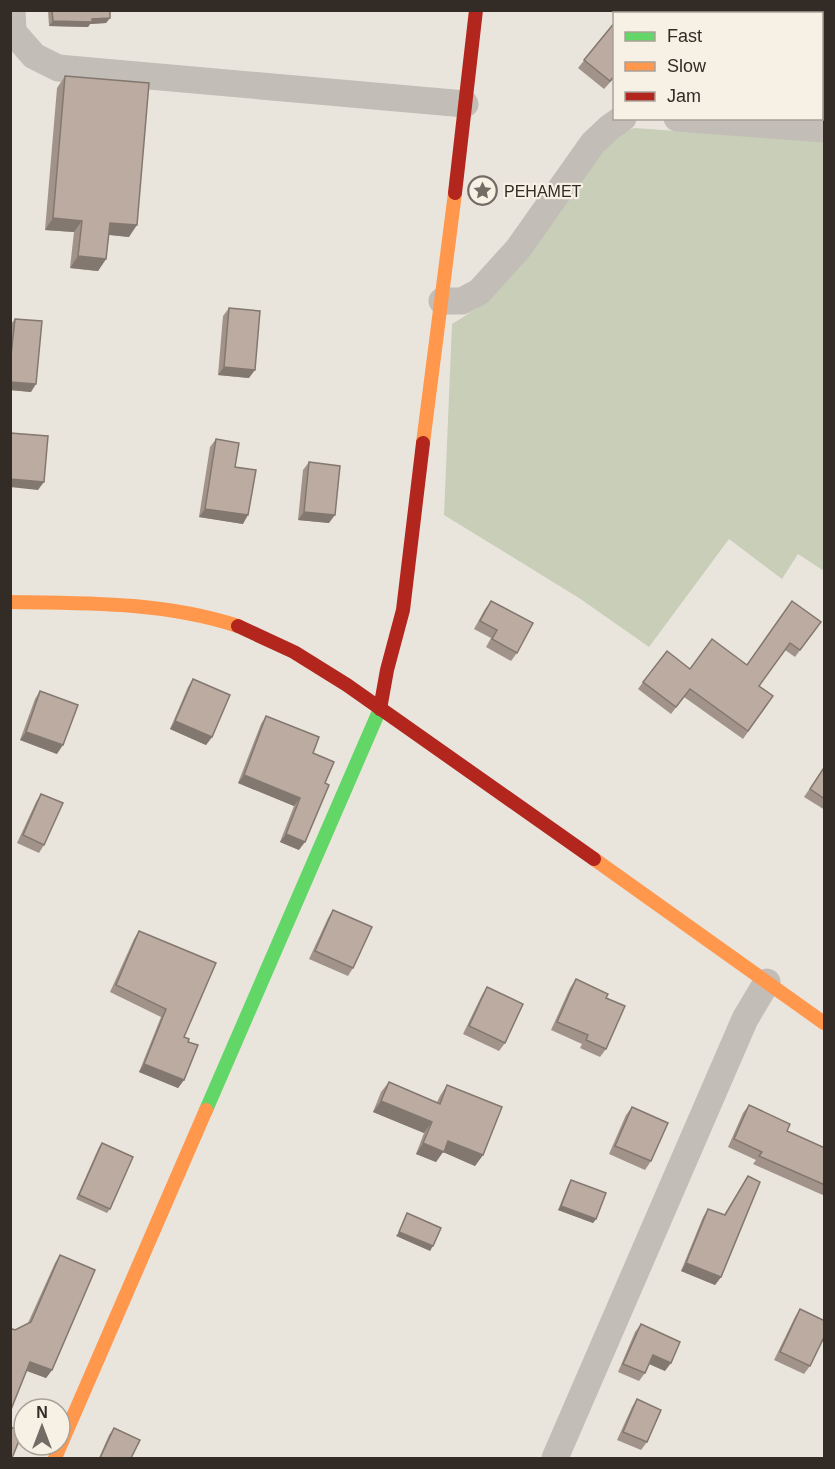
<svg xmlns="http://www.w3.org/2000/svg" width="835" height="1469" font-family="Arial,sans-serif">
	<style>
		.green { fill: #c9ceb8 }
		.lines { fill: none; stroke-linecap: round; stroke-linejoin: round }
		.street { stroke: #c2bdb7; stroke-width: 27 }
		.fast { stroke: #63d668; stroke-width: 14 }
		.slow { stroke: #ff974d; stroke-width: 14 }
		.jam { stroke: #b3261e; stroke-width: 14 }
		.wall { fill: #a1938a }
		.shaded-wall { fill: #837870 }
		.building { fill: #bbaba0; stroke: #837870; stroke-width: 1.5 }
		.labels { text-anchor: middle; stroke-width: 4.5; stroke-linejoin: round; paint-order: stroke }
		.poi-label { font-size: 16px; fill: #322b26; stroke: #f7f0e4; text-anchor: start }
	</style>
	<rect width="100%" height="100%" fill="#e9e5dd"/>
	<polygon class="green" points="634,128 824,141 824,571 798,554 782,579 729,539 649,647 579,598 444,515 452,324 482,305 601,150 620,134"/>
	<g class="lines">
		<g class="street">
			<polyline points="12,10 13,32 34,56 58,68 465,104"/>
			<polyline points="677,118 824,129"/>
			<polyline points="442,301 462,301 479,292 518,249 593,143 609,128 623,118"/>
			<polyline points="555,1458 745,1019 767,982"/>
		</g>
		<polyline class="fast" points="206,1110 380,709"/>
		<g class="slow">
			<polyline points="423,443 455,193"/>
			<path d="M10,602c78,1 154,0 228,24"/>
			<polyline points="594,859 824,1023"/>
			<polyline points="55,1458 206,1110"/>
		</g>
		<g class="jam">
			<polyline points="455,193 476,10"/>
			<polyline points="238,626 294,652 347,685 594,859"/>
			<polyline points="380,709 387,670 403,610 423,443"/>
		</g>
	</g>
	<g class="wall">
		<polygon points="48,10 110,10 110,18 106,23 90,24 88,27 49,26"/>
		<polygon points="615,22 615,77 604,89 578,68"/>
		<polygon points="65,76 129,237 109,235 106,259 98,271 70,268 74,232 45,230 57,88"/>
		<polygon points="229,308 249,378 218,375 223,316"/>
		<polygon points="15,319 31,392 10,390 10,325"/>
		<polygon points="216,439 235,467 243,524 199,517 210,447"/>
		<polygon points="309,462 329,523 298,520 303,470"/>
		<polygon points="491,601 517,653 511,661 486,647 491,638 474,629 485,609"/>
		<polygon points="821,622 795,657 785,650 759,686 773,696 743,739 684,697 671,714 638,689 643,682 690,669 747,665"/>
		<polygon points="193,679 212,737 206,745 170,729 188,687"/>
		<polygon points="40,691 57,754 20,740 35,699"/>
		<polygon points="266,716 313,753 299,850 280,842 294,806 238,783 261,724"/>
		<polygon points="825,766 825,810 804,797"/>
		<polygon points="41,794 44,845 39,853 17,843 36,802"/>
		<polygon points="333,910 353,968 348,976 309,959 328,918"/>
		<polygon points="139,931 184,1037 188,1042 184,1080 178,1088 139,1072 161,1017 110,992 134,939"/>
		<polygon points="576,979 606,998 606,1049 600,1057 580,1048 582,1044 551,1030 570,988"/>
		<polygon points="487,987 505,1043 499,1051 463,1034 482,995"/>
		<polygon points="389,1082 437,1102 440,1096 447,1085 483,1155 475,1166 443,1152 436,1162 416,1154 424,1133 373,1112 381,1092"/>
		<polygon points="749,1105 787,1131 825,1148 825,1196 753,1164 756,1160 728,1147 743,1113"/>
		<polygon points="632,1107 651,1161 645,1170 609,1154 626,1115"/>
		<polygon points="102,1143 110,1209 107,1213 76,1199 99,1147"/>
		<polygon points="748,1176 721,1277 715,1285 681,1271 703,1217 708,1209 724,1215"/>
		<polygon points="571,1180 596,1219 593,1223 558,1210 568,1185"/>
		<polygon points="60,1255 52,1370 46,1378 26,1370 15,1330 28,1323 55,1263"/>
		<polygon points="800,1309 810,1366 804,1374 774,1360 795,1317"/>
		<polygon points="641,1324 665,1371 649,1364 645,1373 639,1381 618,1372 635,1332"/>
		<polygon points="637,1399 647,1442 641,1450 617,1440 632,1407"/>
		<polygon points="114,1428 131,1458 99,1458 109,1435"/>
	</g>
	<g class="shaded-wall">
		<polygon points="110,18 106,23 90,24 88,27 49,26 53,21"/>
		<polygon points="53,218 82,221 74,232 45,230"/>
		<polygon points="110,223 137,225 129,237 102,234"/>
		<polygon points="78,256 106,259 98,271 70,268"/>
		<polygon points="224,367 255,370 249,378 218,375"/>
		<polygon points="10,382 36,384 31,392 10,390"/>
		<polygon points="10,479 44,482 38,490 10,487"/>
		<polygon points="205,509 248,515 243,524 199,517"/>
		<polygon points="304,512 335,515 329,523 298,520"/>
		<polygon points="175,721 212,737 206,745 170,729"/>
		<polygon points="26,732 63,745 57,754 20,740"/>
		<polygon points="244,775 300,798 294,806 238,783"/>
		<polygon points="286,834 305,842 299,850 280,842"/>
		<polygon points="144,1064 184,1080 178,1088 139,1072"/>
		<polygon points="381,1101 432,1122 424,1133 373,1112"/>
		<polygon points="448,1141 483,1155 475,1166 443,1152 436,1162 416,1154 423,1143"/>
		<polygon points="561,1206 596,1219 593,1223 558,1210"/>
		<polygon points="399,1232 433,1246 430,1251 396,1236"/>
		<polygon points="686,1263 721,1277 715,1285 681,1271"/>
		<polygon points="653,1355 671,1363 665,1371 647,1363"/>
		<polygon points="30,1362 52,1370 46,1378 24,1370"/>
	</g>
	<g class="building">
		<polygon points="52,10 110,10 110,18 92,19 92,22 53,21"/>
		<polygon points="624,10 633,10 636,14 621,14"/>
		<polygon points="615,22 615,75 610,81 584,60"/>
		<polygon points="65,76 149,83 137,225 110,223 106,259 78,256 82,221 53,218"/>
		<polygon points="229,308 260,311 255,370 224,367"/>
		<polygon points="15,319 42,321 36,384 10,382 10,364"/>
		<polygon points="10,433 48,436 44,482 10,479"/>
		<polygon points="216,439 239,443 235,467 256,470 248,515 205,509"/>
		<polygon points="309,462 340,466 335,515 304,512"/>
		<polygon points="491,601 533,623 517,653 492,639 497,630 480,621"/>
		<polygon points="792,601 821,622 800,650 790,643 759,686 773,696 748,731 690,689 676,707 643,682 667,651 690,669 712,639 747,665"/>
		<polygon points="193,679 230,695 212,737 175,721"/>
		<polygon points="40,691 78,705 63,745 26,732"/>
		<polygon points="266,716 319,737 313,753 334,762 325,783 329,785 305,842 286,834 300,798 244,775"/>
		<polygon points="825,766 825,799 810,789"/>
		<polygon points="41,794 63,803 44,845 23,835"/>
		<polygon points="333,910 372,927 353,968 315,951"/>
		<polygon points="139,931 216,963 184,1037 189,1039 188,1042 198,1045 184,1080 144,1064 166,1009 116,985"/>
		<polygon points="576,979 608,994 606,998 625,1006 606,1049 586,1040 588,1035 557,1022"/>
		<polygon points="487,987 523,1004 505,1043 469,1026"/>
		<polygon points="389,1082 440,1104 447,1085 502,1107 483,1155 448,1141 444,1152 423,1143 432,1122 381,1101"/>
		<polygon points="749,1105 790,1124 787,1131 825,1148 825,1185 759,1156 762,1152 734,1139"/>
		<polygon points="632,1107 668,1123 651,1161 615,1146"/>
		<polygon points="102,1143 133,1157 110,1209 79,1195"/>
		<polygon points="748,1176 760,1182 721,1277 686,1263 708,1209 725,1215"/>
		<polygon points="571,1180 606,1193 596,1219 561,1206"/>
		<polygon points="407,1213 441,1228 433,1246 399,1232"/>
		<polygon points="60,1255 95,1270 52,1370 30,1362 10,1412 10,1328 15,1330 31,1322"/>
		<polygon points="800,1309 825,1321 825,1335 810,1366 780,1352"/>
		<polygon points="641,1324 680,1342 671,1363 653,1355 645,1373 623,1364"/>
		<polygon points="637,1399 661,1410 647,1442 623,1432"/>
		<polygon points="10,1427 23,1431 12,1458 10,1458"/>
		<polygon points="114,1428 140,1440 131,1458 100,1458"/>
	</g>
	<defs>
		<symbol id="sight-ring" viewBox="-11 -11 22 22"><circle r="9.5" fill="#f7f0e4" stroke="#726c66" stroke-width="1.5"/><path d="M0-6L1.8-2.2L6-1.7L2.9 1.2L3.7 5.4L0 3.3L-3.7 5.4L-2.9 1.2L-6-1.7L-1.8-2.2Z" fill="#726c66"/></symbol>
	</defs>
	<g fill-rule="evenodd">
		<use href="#sight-ring" x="466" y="174" width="33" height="33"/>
	</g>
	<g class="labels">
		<g class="poi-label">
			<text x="504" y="197">PEHAMET</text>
		</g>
	</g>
	<rect width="835" height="1469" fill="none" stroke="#322b26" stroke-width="24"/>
	<rect x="613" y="12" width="210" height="108" fill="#f7f0e4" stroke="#a8a198" stroke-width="1.5"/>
	<rect x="625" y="32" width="30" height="9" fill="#63d668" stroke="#a8a198" stroke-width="1.5"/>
	<text x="667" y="42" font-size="18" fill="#322b26">Fast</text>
	<rect x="625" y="62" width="30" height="9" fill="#ff974d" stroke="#a8a198" stroke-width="1.5"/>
	<text x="667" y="72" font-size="18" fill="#322b26">Slow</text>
	<rect x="625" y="92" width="30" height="9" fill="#b3261e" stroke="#a8a198" stroke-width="1.5"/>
	<text x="667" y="102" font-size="18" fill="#322b26">Jam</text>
	<g transform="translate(42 1427)"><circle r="28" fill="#f7f0e4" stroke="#a8a198" stroke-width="1.5"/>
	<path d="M0-4.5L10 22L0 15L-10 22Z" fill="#726c66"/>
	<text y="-9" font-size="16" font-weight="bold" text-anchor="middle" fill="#322b26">N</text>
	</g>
</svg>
